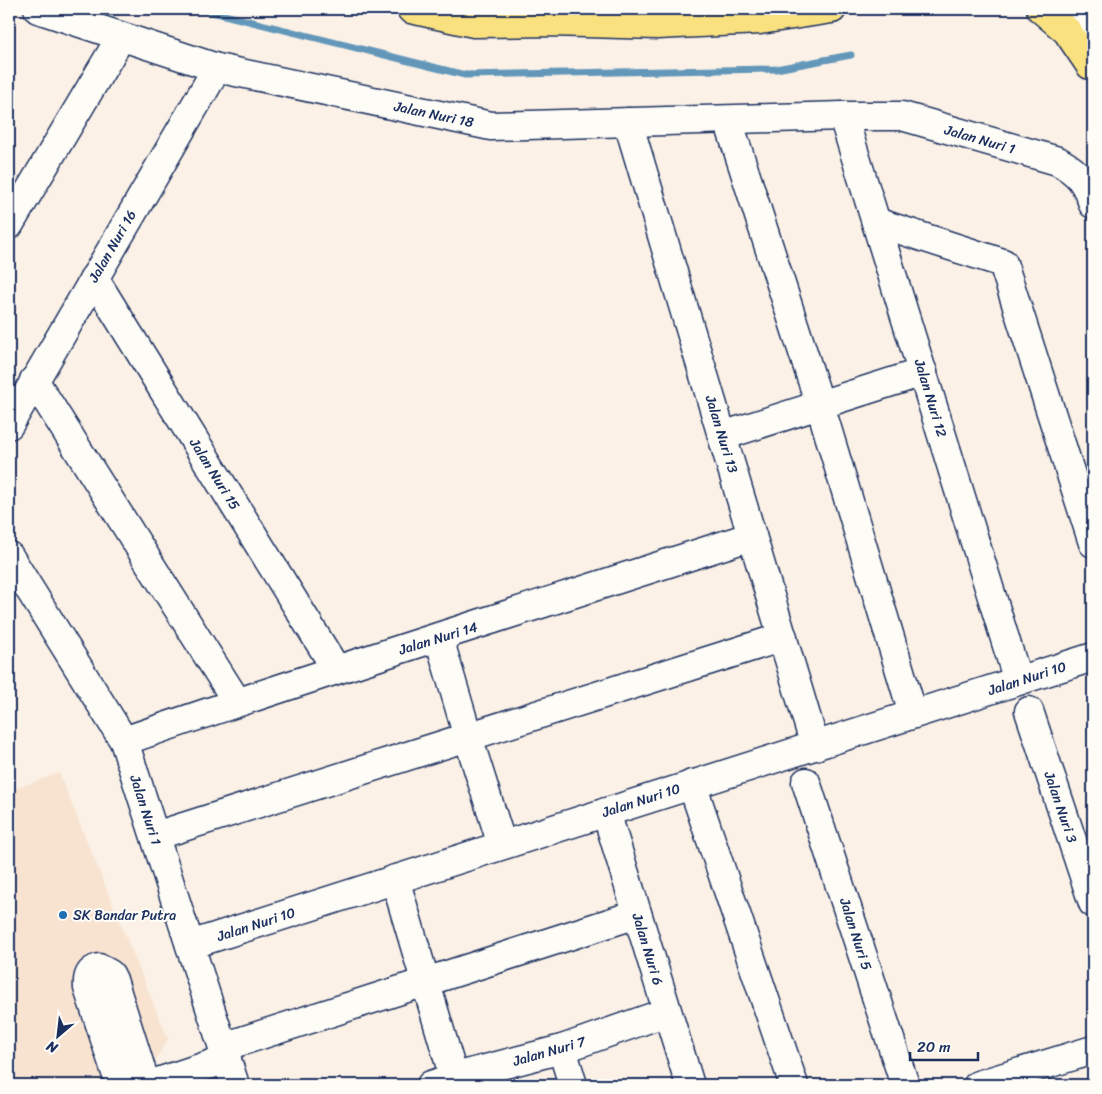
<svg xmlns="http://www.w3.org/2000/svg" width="1102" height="1094" font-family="Sriracha,sans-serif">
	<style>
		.built { fill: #f8e3d1 }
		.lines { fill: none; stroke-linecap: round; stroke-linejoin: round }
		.stream { stroke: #6497ba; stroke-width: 7 }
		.minor-casing { stroke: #1b2f5e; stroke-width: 31 }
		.major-casing { stroke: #1b2f5e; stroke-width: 31 }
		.minor { stroke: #fdfcf7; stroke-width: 28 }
		.major { stroke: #fae180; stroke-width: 28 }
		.poi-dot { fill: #1f6fb2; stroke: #fdfcf7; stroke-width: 2 }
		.labels { text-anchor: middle; stroke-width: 4; stroke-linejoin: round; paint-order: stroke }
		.street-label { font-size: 14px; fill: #1b2f5e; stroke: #fdfcf7 }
		.poi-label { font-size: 14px; fill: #1b2f5e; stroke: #fdfcf7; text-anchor: start }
	</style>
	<rect width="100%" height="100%" fill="#fbf1e6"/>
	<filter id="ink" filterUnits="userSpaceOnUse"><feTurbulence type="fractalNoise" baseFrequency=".02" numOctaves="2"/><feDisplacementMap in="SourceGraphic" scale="10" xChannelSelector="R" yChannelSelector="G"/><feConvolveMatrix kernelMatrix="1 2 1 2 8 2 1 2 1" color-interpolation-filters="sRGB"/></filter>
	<g filter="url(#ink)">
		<polygon class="built" points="59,773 168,1039 144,1079 145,1085 9,1085 9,791"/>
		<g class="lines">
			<polyline class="stream" points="200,9 465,75 776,69 851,55"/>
			<defs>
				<g id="minor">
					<path d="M38,9l179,59 274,58 352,-10h59l156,45c21,12 28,21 35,43"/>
					<polyline points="1073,9 1087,56"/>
					<polyline points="843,116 1018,681"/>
					<polyline points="728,120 820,405 913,714"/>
					<polyline points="628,122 815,746"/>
					<polyline points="876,222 1003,263 1093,543"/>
					<polyline points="9,225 121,37"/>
					<polyline points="94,278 336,669"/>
					<polyline points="34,380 237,702"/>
					<polyline points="9,425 217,68"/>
					<polyline points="722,436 923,372"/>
					<polyline points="9,556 124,741 235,1085"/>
					<polyline points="439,638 468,737 502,845"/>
					<polyline points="1029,711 1093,903"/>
					<path d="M124,741c208,-72 419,-137 628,-205"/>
					<polyline points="806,782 905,1085"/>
					<polyline points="692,784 794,1085"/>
					<polyline points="606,812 690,1085"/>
					<polyline points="155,836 783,637"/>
					<polyline points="395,879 454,1078"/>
					<polyline points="190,945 1093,657"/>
					<polyline points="223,1047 637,914"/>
					<polyline points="562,1049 573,1085"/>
					<path d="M120,1085l-32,-97c-1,-10 1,-17 11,-20l11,6 3,6 33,105"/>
					<polyline points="149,1085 227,1059"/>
					<polyline points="431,1085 459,1076 562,1049 667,1012"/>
					<polyline points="978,1085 1093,1050"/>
				</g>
				<g id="major">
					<polyline points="411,9 474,23 550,22 657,25 760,20 832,9"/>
					<polyline points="1041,9 1067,31 1090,65"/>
				</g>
			</defs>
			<use href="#minor" class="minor-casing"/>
			<use href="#major" class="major-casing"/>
			<use href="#minor" class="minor"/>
			<use href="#major" class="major"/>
		</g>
	</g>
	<circle class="poi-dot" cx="63" cy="915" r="5"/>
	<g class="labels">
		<g class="street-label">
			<text transform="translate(434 114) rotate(12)" y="5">Jalan Nuri 18</text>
			<text transform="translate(980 139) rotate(16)" y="5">Jalan Nuri 1</text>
			<text transform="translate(112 246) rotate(-60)" y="5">Jalan Nuri 16</text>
			<text transform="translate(931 398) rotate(73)" y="5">Jalan Nuri 12</text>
			<text transform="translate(722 434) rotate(73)" y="5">Jalan Nuri 13</text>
			<text transform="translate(215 474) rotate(58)" y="5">Jalan Nuri 15</text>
			<text transform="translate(438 638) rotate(-17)" y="5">Jalan Nuri 14</text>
			<text transform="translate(1027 678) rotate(-18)" y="5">Jalan Nuri 10</text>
			<text transform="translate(641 800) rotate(-18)" y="5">Jalan Nuri 10</text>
			<text transform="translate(1061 807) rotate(71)" y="5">Jalan Nuri 3</text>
			<text transform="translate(146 810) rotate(72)" y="5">Jalan Nuri 1</text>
			<text transform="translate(256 924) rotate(-18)" y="5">Jalan Nuri 10</text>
			<text transform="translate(856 934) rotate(72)" y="5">Jalan Nuri 5</text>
			<text transform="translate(648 949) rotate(73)" y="5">Jalan Nuri 6</text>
			<text transform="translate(549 1051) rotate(-16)" y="5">Jalan Nuri 7</text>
		</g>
		<g class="poi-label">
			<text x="73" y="920">SK Bandar Putra</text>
		</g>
	</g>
	<rect width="1102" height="1094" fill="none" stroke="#fdfcf7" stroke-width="30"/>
	<rect x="15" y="15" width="1072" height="1064" fill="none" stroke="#1b2f5e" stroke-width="2" filter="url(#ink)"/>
	<g transform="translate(58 1036) rotate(208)" stroke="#fdfcf7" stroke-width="4" paint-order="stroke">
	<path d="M0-4L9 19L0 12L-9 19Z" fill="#1b2f5e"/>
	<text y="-8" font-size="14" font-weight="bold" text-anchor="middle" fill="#1b2f5e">N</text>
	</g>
	<path d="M910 1052v8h68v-8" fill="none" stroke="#1b2f5e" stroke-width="2.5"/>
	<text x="917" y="1052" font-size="15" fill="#1b2f5e" stroke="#fdfcf7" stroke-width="4" paint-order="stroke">20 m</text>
</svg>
